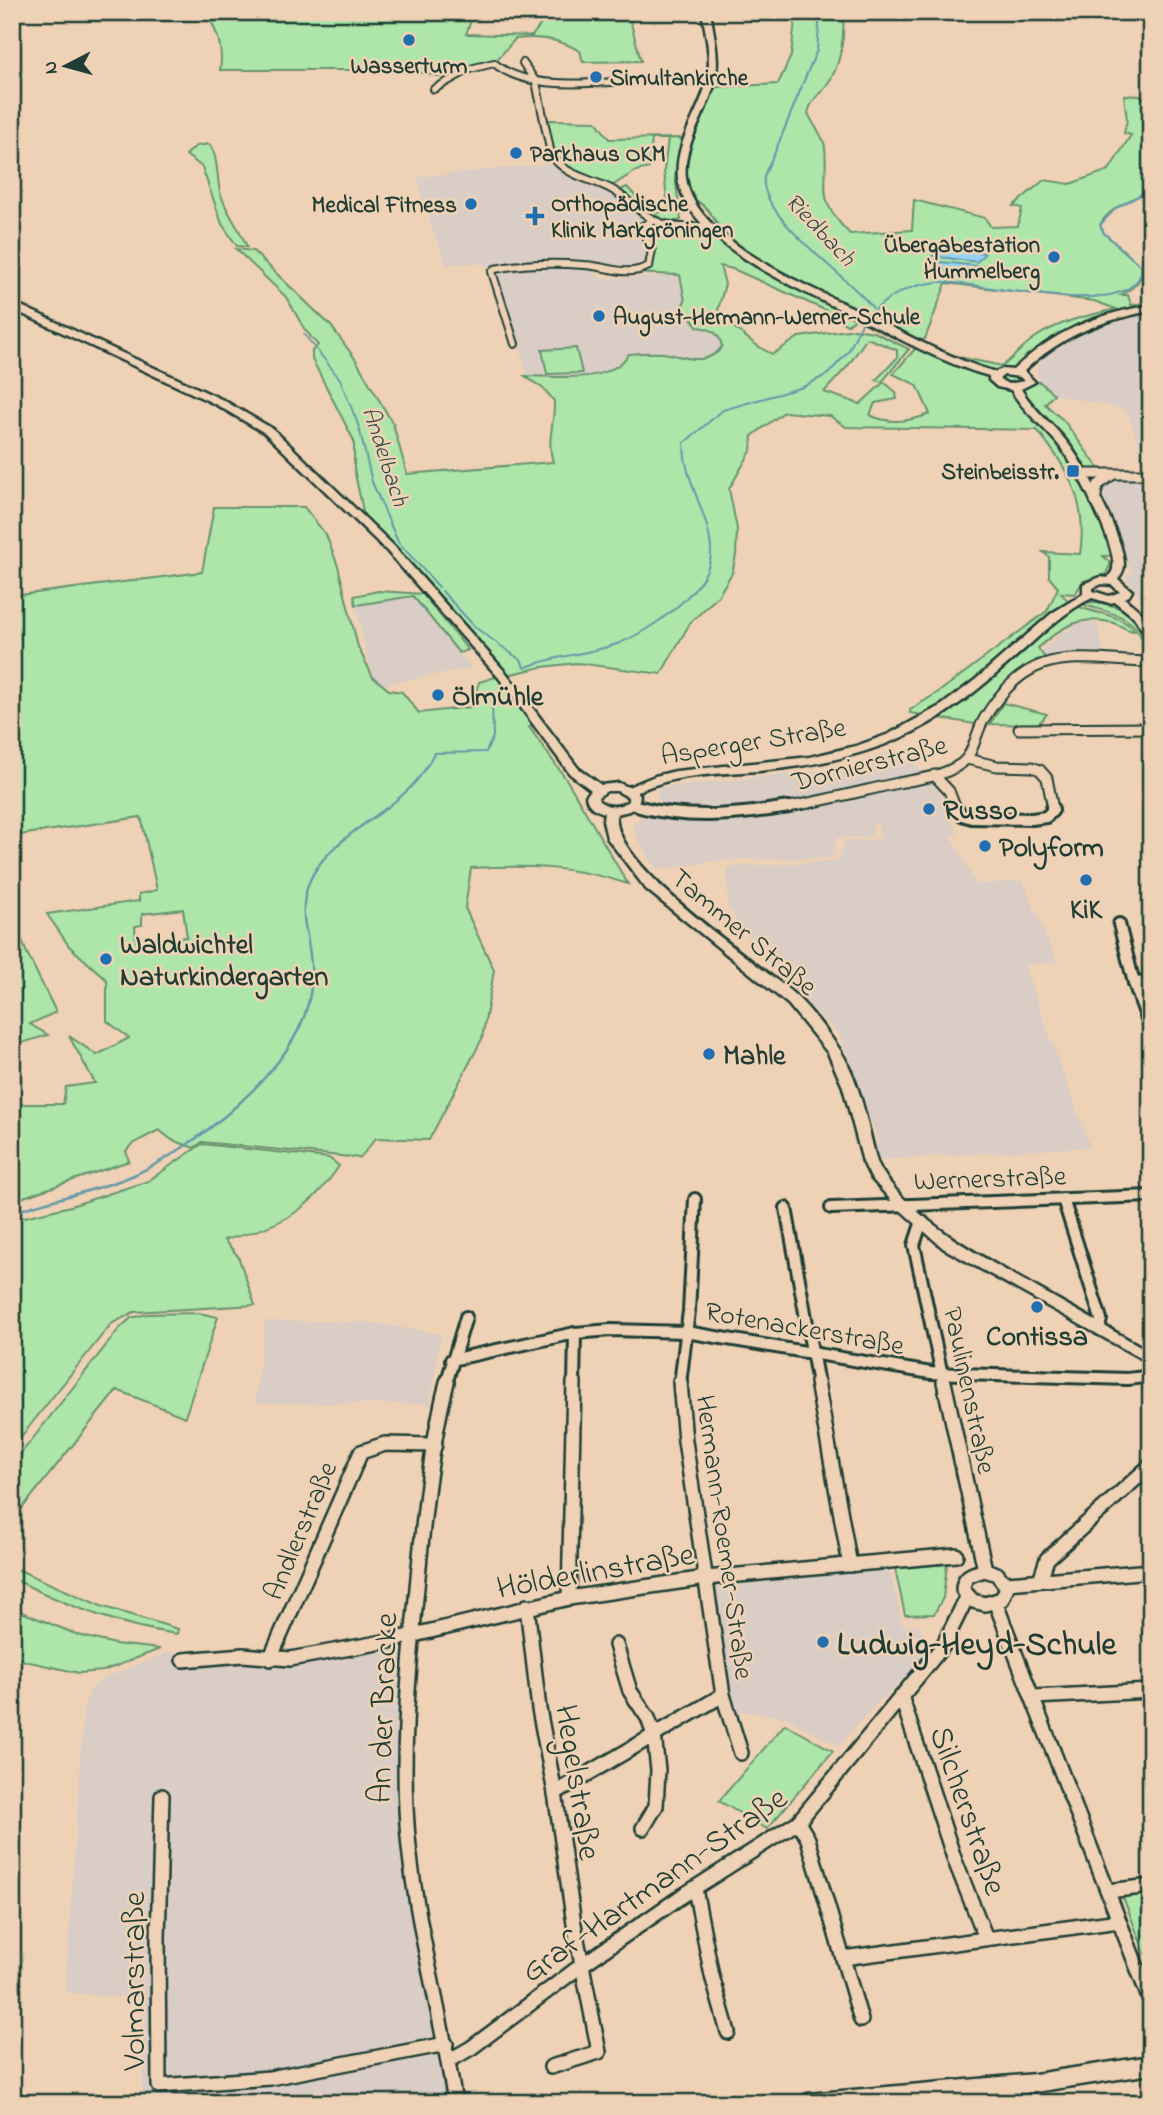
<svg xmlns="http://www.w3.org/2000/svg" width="1163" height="2115" font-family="'Indie Flower',sans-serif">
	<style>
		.built { fill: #d9cdc6 }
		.green { fill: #aee6aa; stroke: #66926f; stroke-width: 2; fill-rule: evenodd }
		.water { fill: #95d4f7; stroke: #6698a9; stroke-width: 2 }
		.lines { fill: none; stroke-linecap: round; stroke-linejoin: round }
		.stream-far1 { stroke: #6698a9; stroke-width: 2 }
		.stream { stroke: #6698a9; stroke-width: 2.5 }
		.street-far3-casing { stroke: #1f3d34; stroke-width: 10 }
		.street-far2-casing { stroke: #1f3d34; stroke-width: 13 }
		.street-far1-casing { stroke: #1f3d34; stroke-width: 16 }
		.street-casing { stroke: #1f3d34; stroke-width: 18 }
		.secondary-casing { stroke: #1f3d34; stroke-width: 5 }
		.street-far3 { stroke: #efd2b5; stroke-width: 6 }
		.street-far2 { stroke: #efd2b5; stroke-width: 9 }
		.street-far1 { stroke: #efd2b5; stroke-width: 10 }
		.street { stroke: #efd2b5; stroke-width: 13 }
		.secondary { fill: #efd2b5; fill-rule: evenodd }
		.poi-dot { fill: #1f6fb2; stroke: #efd2b5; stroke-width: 2.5 }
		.labels { text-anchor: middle; stroke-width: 5; stroke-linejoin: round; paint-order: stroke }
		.far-poi-label { font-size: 23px; font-weight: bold; fill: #1f3d34; stroke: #efd2b5; text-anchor: start }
		.far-water-label { font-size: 24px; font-style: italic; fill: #2b4c48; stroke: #efd2b5 }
		.poi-label { font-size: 28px; font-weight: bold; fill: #1f3d34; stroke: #efd2b5; text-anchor: start }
		.street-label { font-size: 28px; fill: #1f3d34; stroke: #efd2b5 }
		.near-street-label { font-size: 33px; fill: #1f3d34; stroke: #efd2b5 }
		.near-poi-label { font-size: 33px; font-weight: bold; fill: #1f3d34; stroke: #efd2b5; text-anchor: start }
	</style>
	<rect width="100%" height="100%" fill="#efd2b5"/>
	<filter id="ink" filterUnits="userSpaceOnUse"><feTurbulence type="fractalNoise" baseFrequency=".0143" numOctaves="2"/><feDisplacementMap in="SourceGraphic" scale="14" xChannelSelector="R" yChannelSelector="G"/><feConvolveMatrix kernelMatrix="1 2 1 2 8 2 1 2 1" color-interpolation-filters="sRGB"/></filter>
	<g filter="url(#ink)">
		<g class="built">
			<polygon points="548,164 618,197 641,214 644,218 636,229 647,249 645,264 636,270 600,266 493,267 475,263 446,265 423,204 418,177"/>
			<polygon points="582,267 595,270 601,279 680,274 685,301 721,338 722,347 717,354 691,361 665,353 629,354 620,366 593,376 528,376 496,272 501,269"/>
			<polygon points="1151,311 1151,474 1126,410 1054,394 1040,382 1036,368 1056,343 1095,323"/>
			<polygon points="1151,477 1151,633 1141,598 1126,579 1126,574 1132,573 1107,514 1102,487 1107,481 1120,478"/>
			<polygon points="413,596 472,668 382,685 375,678 368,661 356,605"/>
			<polygon points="1076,623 1097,623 1105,658 1045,658 1041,652 1063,631 1070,631 1069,625"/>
			<polygon points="894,750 924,772 941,794 958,835 951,836 976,884 1023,881 1057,962 1024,965 1090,1147 876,1160 870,1144 879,1143 840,1036 767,963 728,908 727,867 837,861 845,841 881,839 877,822 873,826 872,837 836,838 834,855 829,858 724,860 657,870 637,838 633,825 643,817 661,815 656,788 846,767"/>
			<polygon points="265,1321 368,1322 441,1334 431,1404 255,1403"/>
			<polygon points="889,1567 903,1626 920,1625 927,1659 875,1705 839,1746 785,1717 732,1710 713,1585"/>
			<polygon points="412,1637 405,1803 453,2103 142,2103 144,1996 104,1997 65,1992 84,1704 92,1687 104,1678 169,1652 285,1659"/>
		</g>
		<g class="green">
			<path d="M154,12h320l-8,22 66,2 12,-16 -2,-8h86l13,49 -58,1 -3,-11c-20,-12 -42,-15 -65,-12l-21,24 -44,16 -26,-6 -69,-3h-135c3,-20 -1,-33 -10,-51l-55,2z"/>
			<path d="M796,12h47c2,24 -2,55 -17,74 -8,10 -15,14 -18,27 4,11 16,23 17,34 4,44 -11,51 25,87l62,-4 2,-30 71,18 6,9 27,-1 4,-18 -9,-2 31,-26 26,4 39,-14 22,-35 -7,-2 3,-13 -3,-25 17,1 10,8v85c-15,10 -43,18 -51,36l4,8 38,34c1,15 -10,21 -21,28h7l3,10 20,-3v6l-70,18 -64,46 13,10h10l14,12 -9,10 19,17 39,53h-19l34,81 -15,1 8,7 -5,11 -23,7 -8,13 -14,-1c19,25 54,14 74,38 -8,0 -13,-5 -21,-8 -32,-9 -54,4 -76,25l7,10 -9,2 3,4 -21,14 -38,47 -70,-12v-3l30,-19 107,-80 11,-23 -9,-11v-20l-6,-5 37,2c8,-51 -11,-85 -43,-124l-191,-3 -16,-11 -46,-4 -32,24 -1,15 -22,38 8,40 -1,26 -4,18 -14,23 -28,27 -29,51 -84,-11 -35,4 -39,9 33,49 -7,2 39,55 60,102c-53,-18 -101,-19 -157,-16l-6,40 29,62 -12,69 -53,101 -53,-2 -16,20 -158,-16 -8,6 -22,-8 -13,-10 -27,14 -6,7 3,10 -117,40v-97h51l3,-17 29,-4 -26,-47 28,19 32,-17 -22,-17v-41l-38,-34 -22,-32 92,-13v-7l18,-4 -16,-73 -129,19v-240l190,-24 12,-65h90l22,28 12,31 20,81 15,30 16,13 13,2 17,21 52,-6 8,-25 23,-7 -136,-150 -12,-56v-28l-42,-82v-8l6,-6 -13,-15 -19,-33 -50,-48 17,2 78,75 25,34 37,64 14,50 146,-12c-7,-22 2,-39 1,-61l-9,-11 -20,-14c33,0 83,9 104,-22 11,-1 23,-2 34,-1 22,3 42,15 59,-6 -2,-13 -11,-19 -24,-20l-16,-21 3,-5 -5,-26 -49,-2 13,-4 9,-15 -12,-23 5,-9 64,4 46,35 104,54 -13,10 -22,-15 -92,-41 -13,-3 5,18 -7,26c9,13 40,39 55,44l26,-17 56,-8 19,3 35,17 -27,33 -6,-2 21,-22v-8l-30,-12 -20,29 -23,25 36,12 24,-22 12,10 1,7 -22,4 -5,12c20,10 40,6 60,-1l-13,-29 -24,-11 28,-32 38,15 43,9c12,-8 21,-21 34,-29 24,-16 53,-22 80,-28l-22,-8 -148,-18 -21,56 -7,2c-67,-33 -142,-61 -199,-111l2,-1c-6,-7 -10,-17 -16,-22 -4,-4 -9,-5 -12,-11 -19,-33 6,-74 19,-106l5,-3 61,-3 13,-28zM183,909l4,28 -51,5 -1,-16 7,-1v-11z"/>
			<path d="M547,120l49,1 13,18 73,-1 -7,38 6,44c-21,6 -45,-19 -63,-29l9,-4 17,18 13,8 11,-2 -4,-40 4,-32h-16l-3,29 -13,3 -26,16 -49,-23 -7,-10z"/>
			<path d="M209,144c9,10 8,35 11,48 6,21 20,36 27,55l-10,-1 -15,-22 -20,-57 -16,-12 10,-9z"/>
			<polygon points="576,348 582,373 547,374 542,350"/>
			<polygon points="378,591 423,594 468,650 459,653 413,596 356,605 354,596"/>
			<path d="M1094,602c39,5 45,16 57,52l-2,3c-4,-9 -7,-20 -12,-27 -12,-18 -39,-19 -57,-27z"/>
			<polygon points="1003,703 1047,714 1038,725 990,724"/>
			<polygon points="12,911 26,951 56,1012 30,1024 48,1035 12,1046"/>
			<path d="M202,1144l127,14 10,8c-31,47 -61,61 -115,74l14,16 17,49 -121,7 -23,12 -99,124v-228l59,-14 77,-25z"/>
			<polygon points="199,1313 218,1317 185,1417 117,1390 12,1521 12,1465 119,1329 131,1318 147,1314"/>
			<polygon points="947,1564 943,1598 934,1614 905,1615 895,1568"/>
			<path d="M12,1567l89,39 77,23 -1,5c-57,-8 -108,-27 -159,-53l-6,-3z"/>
			<polygon points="12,1608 78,1635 115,1644 160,1649 103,1671 79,1673 12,1658"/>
			<polygon points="785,1724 833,1751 767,1829 719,1801"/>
			<polygon points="1151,1889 1151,1966 1150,1966 1121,1892"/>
		</g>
		<g class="water">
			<polygon points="936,246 985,253 977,262 932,256 934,252 931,250"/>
			<polygon points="941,262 997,268 990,276 951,275 937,265"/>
		</g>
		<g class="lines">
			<g class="stream-far1">
				<polyline points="803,83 817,50 820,12"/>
				<path d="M802,86c-9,22 -18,44 -27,66 -3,7 -9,17 -11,25 -6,40 85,100 109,131"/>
				<path d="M869,316c19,-21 42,-32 70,-34 38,-2 200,44 203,-15l-38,-34 -4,-8 16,-17 35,-19"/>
				<polyline points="304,334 340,379 359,427 372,482 398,542 439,587"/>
				<path d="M442,591l34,37 46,33 2,7c30,-13 62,-13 93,-24 32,-12 95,-55 94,-93 -1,-37 -27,-68 -27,-108l39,-33 80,-23 25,-13 20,-22 14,-29"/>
				<path d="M385,809c23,-17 37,-31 49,-56l52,-1 7,-15 -1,-38"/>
			</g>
			<path class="stream" d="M12,1213c40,-15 83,-21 122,-38 61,-27 158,-104 174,-171 7,-28 2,-52 -3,-79 -10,-60 41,-87 83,-118"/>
			<defs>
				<g id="street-far3">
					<polyline points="523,63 536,82"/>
					<path d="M536,82l15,72c13,22 39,24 60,35 17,9 32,28 50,34 15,6 33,4 49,3"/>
					<path d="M434,89l36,-20 24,-6c35,30 106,19 149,17"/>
					<path d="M515,344l-23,-72 3,-3c29,-6 60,-6 89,-4 24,1 42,13 65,1l3,-16 -11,-23 13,-7"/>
				</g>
				<g id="street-far2">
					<polyline points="1083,474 1151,474"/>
					<polyline points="1095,501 1098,485 1111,476"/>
					<polyline points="1019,729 1151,728"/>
					<polyline points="967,759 997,766 1032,767 1040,770 1047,778 1053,809"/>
					<polyline points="934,775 949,791 956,809"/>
					<polyline points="632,805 646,809"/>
					<path d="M778,809c40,-7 80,-17 120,-26 20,-4 43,-6 61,-18 15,-9 16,-31 25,-46 46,-77 89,-59 167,-57"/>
				</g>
				<g id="street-far1">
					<path d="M640,807c50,13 98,8 149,0"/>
					<polyline points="955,807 962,815 972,818 1032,819 1046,817 1053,810 1052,807"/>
					<polyline points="1119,924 1134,983 1151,1030"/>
					<polyline points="1134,983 1151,982"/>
					<polyline points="1063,1199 1101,1319 1099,1329"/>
					<polyline points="786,1208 818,1384"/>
					<polyline points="831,1208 1151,1196"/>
					<polyline points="922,1221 914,1245 944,1384"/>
					<polyline points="451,1360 575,1333 611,1330 686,1332 931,1373 1128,1379 1144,1377 1151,1372"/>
					<polyline points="446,1384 466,1317"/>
					<polyline points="574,1384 575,1333"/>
					<polyline points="680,1384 689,1311 695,1199"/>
				</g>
				<g id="street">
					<path d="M447,1382c-18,71 -24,143 -31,216 -8,83 -16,166 -7,249 9,86 33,170 46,256"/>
					<polyline points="680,1382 685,1441 723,1695 741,1753"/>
					<polyline points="817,1382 850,1565"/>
					<polyline points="944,1382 985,1570"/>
					<path d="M985,1570l12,4 10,13 -5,12 -17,5 -12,-3 -10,-11c0,-15 9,-16 22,-20z"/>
					<polyline points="1040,1580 1047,1559 1151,1465"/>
					<polyline points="1007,1583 1151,1571"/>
					<polyline points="569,1598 574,1382"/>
					<polyline points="996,1604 1151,2003"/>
					<polyline points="527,1606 539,1709 555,1793 574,1924 599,2052 551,2067"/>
					<polyline points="616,1645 630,1691 648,1718 654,1735 658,1770 656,1806 643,1828"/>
					<polyline points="270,1659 361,1452 385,1444 435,1445"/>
					<polyline points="183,1660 243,1655 290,1659 389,1641 569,1598 706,1578 956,1555"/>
					<polyline points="1034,1697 1151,1691"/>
					<polyline points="902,1699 955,1861 986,1938"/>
					<polyline points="555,1793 723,1695"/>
					<polyline points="162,1796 158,1938 159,2086 270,2078 446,2044"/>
					<polyline points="798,1822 808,1839 861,2020"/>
					<polyline points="695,1889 712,1976 728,2032"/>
					<polyline points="1108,1891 1151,1886"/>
					<polyline points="843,1958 1119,1921"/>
					<polyline points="450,2060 471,2048 582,1965 679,1898 798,1822 943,1646 967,1597"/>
				</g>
				<g id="secondary">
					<path d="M702,12h8c4,23 10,47 5,69 -7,33 -33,62 -29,97 8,63 127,110 178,135 43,22 85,45 131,59l7,-3 11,1c42,-40 82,-55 138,-65v6c-50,9 -90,25 -127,60l11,11 -14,7c12,21 32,35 46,53 17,21 58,98 57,123 0,5 -3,10 -6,14l14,12 -3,5 -5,2c16,13 27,20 27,41l-4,-1 -13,-21 -19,-15 -6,1 -17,-5c-27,13 -49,35 -72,55 -37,33 -75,66 -122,86 -44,19 -93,28 -140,32 -41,3 -83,3 -121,21l3,3 -2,10 -9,6 -12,3c-9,50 142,149 179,182 14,13 33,38 44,54 21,33 27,75 37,112 26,55 111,98 162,127 37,21 74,42 112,63v12l-208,-116 -46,-41 -26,-29 -8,-16 -20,-75 -15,-34 -40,-49 -142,-115 -39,-51 -4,-17 1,-8c-9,-3 -17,-7 -18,-17l5,-6 -21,-16 -71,-96 -113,-128 -121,-117 -50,-29 -203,-95v-7l3,1 208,97 50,29 121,117 113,128 71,94 23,17 18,-2 9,4 27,-11 21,-5 134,-14 46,-11 33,-12 53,-29 33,-25 77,-67 31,-19v-10l18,-7 7,1c2,-4 5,-6 5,-10 5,-20 -38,-102 -52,-120 -15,-20 -37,-35 -50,-58l-14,-3 -8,-7v-4c-47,-13 -88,-37 -131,-58 -52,-26 -173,-75 -180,-140 -4,-35 21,-64 29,-97 5,-22 -1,-46 -5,-69zM1004,375l16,2 4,4 -16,3 -9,-5zM1102,584l10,1 8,7 -11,4 -16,-5v-3zM607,791h10l11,6v4c-10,7 -19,7 -29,0l-1,-4z"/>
					<polygon points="1151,2056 1151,2074 1035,2092 911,2103 797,2103 800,2097 807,2094 1035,2074"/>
				</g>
			</defs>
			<use href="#street-far3" class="street-far3-casing"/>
			<use href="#street-far2" class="street-far2-casing"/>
			<use href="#street-far1" class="street-far1-casing"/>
			<use href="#street" class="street-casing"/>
			<use href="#secondary" class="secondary-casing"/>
			<use href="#street-far3" class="street-far3"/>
			<use href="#street-far2" class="street-far2"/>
			<use href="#street-far1" class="street-far1"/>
			<use href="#street" class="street"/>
			<use href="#secondary" class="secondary"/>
		</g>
	</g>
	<g class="poi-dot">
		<circle cx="409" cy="40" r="7"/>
		<circle cx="596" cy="77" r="7"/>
		<circle cx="516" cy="153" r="7"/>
		<circle cx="471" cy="204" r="7"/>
		<path d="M531.5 205.5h7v7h7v7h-7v7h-7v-7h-7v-7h7z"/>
		<circle cx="1054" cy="257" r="7"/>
		<circle cx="599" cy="316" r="7"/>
		<rect x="1066" y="464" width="14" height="14" rx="3.5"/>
		<circle cx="438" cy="695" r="7"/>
		<circle cx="929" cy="809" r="7"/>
		<circle cx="985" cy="846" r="7"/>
		<circle cx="1086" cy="880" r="7"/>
		<circle cx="106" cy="959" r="7"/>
		<circle cx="709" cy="1054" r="7"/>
		<circle cx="1037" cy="1307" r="7"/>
		<circle cx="823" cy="1642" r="7"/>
	</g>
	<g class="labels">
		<g class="far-poi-label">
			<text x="409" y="73" text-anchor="middle">Wasserturm</text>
			<text x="610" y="85">Simultankirche</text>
			<text x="530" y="161">Parkhaus OKM</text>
			<text x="551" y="211">Orthopädische<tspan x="551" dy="26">Klinik Markgröningen</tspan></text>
			<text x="457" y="212" text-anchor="end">Medical Fitness</text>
			<text x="1040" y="252" text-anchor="end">Übergabestation<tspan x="1040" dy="26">Hummelberg</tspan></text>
			<text x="613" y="324">August-Hermann-Werner-Schule</text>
			<text x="1059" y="479" text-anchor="end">Steinbeisstr.</text>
		</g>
		<g class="far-water-label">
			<text transform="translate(821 229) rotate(47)" y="8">Riedbach</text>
			<text transform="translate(386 456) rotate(72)" y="8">Andelbach</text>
		</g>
		<g class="poi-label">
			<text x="452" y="705">Ölmühle</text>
			<text x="943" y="819">Russo</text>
			<text x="999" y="856">Polyform</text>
			<text x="1086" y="918" text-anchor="middle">KiK</text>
			<text x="120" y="953">Waldwichtel<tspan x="120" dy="32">Naturkindergarten</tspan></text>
			<text x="723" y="1064">Mahle</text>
			<text x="1037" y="1345" text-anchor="middle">Contissa</text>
		</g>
		<g class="street-label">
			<text transform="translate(753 740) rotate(-9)" y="10">Asperger Straße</text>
			<text transform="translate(869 762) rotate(-14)" y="10">Dornierstraße</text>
			<text transform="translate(745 931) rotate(40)" y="10">Tammer Straße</text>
			<text transform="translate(990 1177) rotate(-2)" y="10">Wernerstraße</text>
			<text transform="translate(805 1327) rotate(10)" y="10">Rotenackerstraße</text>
			<text transform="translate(971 1390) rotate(78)" y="10">Paulinenstraße</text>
			<text transform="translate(299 1530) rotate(-67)" y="10">Andlerstraße</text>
			<text transform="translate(726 1537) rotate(82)" y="10">Hermann-Roemer-Straße</text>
		</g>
		<g class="near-street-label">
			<text transform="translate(595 1569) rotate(-10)" y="12">Hölderlinstraße</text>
			<text transform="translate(381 1708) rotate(-88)" y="12">An der Bracke</text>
			<text transform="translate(580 1782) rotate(81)" y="12">Hegelstraße</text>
			<text transform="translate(970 1810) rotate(71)" y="12">Silcherstraße</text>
			<text transform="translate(653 1883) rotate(-35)" y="12">Graf-Hartmann-Straße</text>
			<text transform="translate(132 1981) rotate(-90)" y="12">Volmarstraße</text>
		</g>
		<g class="near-poi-label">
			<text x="837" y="1654">Ludwig-Heyd-Schule</text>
		</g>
	</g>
	<rect width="1163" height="2115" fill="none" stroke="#efd2b5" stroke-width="42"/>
	<rect x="21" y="21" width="1121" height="2073" fill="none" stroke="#1f3d34" stroke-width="2.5" filter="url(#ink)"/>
	<g transform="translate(66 66) rotate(264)" stroke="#efd2b5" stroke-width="5" paint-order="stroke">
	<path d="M0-5L12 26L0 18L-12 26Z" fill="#1f3d34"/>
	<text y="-10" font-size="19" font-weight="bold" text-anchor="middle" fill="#1f3d34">N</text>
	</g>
</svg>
